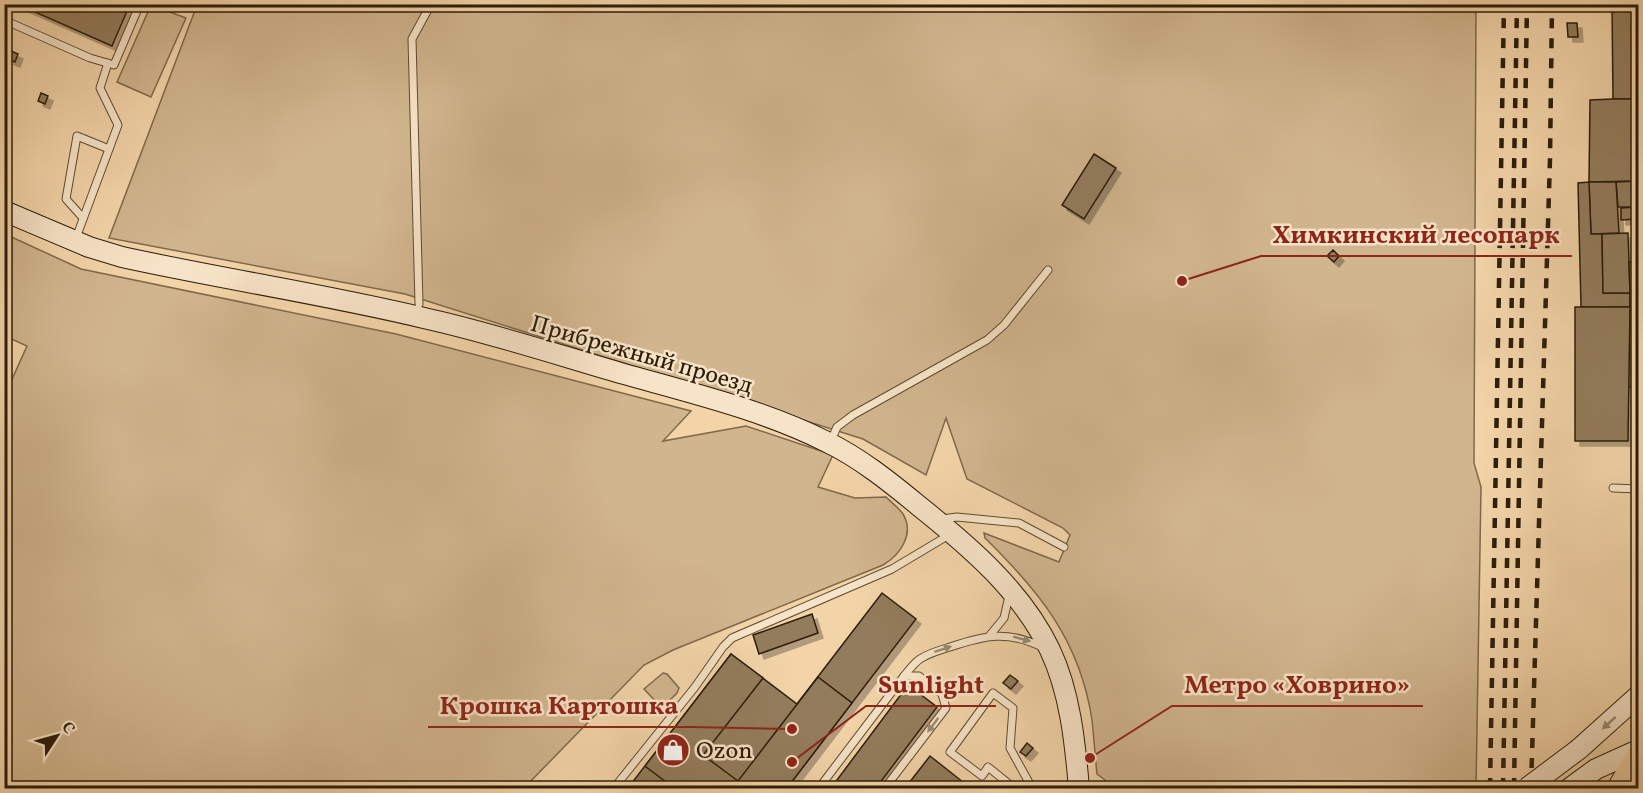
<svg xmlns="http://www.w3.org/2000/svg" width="1643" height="793" font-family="Vollkorn,serif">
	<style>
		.green { fill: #d1b58e; stroke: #7e694b; stroke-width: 1.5 }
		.building { fill: #937c5c; stroke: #2c1d08; stroke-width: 1.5; filter: url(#shadow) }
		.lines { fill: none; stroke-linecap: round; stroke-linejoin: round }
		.lane-casing { stroke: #5e4b30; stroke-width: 9 }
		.secondary-casing { stroke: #2c1d08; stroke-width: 22 }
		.primary-casing { stroke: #2c1d08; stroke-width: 23 }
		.lane { stroke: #f7e3c7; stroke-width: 7 }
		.secondary { stroke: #f7e3c7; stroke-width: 20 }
		.primary { stroke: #f3d4a9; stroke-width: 21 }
		.rail { stroke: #2c1d08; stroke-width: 4.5; stroke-dasharray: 10 10; stroke-linecap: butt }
		.secondary-bridge-casing { stroke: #2c1d08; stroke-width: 22; stroke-linecap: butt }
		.secondary-bridge { stroke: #f7e3c7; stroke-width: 20 }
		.oneway { fill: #9c8a71 }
		.labels { text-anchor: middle; stroke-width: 5; stroke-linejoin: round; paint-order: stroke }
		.street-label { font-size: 24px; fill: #2c1d08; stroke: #f7e3c7 }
		.poi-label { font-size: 24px; fill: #2c1d08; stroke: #f7e3c7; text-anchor: start }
		.leader { fill: none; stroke: #8f2418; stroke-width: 2 }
		.callout-dot { fill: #8f2418; stroke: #f7e3c7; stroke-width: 2 }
		.callout-label { font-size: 26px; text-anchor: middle; font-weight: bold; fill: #8f2418; stroke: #f7e3c7; stroke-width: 5; stroke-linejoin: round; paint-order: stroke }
	</style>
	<defs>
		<filter id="shadow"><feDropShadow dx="5" dy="5" stdDeviation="0" flood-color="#0004"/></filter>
	</defs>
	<rect width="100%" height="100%" fill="#f3d4a9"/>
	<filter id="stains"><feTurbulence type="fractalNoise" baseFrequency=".00333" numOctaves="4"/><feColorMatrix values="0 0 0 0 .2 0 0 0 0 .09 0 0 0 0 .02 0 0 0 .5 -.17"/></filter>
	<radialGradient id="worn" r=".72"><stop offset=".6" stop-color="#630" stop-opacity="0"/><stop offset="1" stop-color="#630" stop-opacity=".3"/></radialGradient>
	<g class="green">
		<polygon points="151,5 186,18 151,97 117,82"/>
		<path d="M197,5h1279l-2,458 7,24 -5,301h-372l1,-8 -8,-6c-2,-18 -3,-36 -5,-54 -12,-79 -52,-128 -107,-182l-1,-5 75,29 11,-27 -7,-7 -96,-49 -21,-61 -20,57 -63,-36 -458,-145 -296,-56z"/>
		<path d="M5,234l76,35 315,65 295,77 -28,30 83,-15 87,29 -15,32 37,11 31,-1c5,5 13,11 17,17 12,20 -3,41 -20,51l-210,85 -29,15 -120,123h-519l-1,-391 23,-51 -22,-10z"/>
		<polygon points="663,673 667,674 679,688 677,693 662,708 644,689"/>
	</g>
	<g class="building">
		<polygon points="17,4 130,4 112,46"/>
		<polygon points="1612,4 1638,4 1638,99 1613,99"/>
		<polygon points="1567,23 1577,23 1578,37 1568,37"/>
		<polygon points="11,51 18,54 15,62 8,59"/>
		<polygon points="41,93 48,96 45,104 38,101"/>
		<polygon points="1613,99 1638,99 1638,181 1589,182 1590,100"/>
		<polygon points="1094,154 1116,168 1084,219 1062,205"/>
		<polygon points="1638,181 1638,207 1618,207 1616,182"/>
		<polygon points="1589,182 1616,182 1619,233 1591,234"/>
		<polygon points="1589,182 1591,234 1602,234 1603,293 1630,293 1630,307 1581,307 1578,183"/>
		<polygon points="1638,207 1638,219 1621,220 1621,208"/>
		<polygon points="1628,233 1630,293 1603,293 1602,234"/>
		<polygon points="1333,250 1339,256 1334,262 1327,256"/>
		<polygon points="1629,262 1638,262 1638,388 1628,387 1630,293"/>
		<polygon points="1575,307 1630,307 1628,441 1575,441"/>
		<polygon points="1637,417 1638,417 1638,472"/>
		<polygon points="882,593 916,619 787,788 628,788 731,654 797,704"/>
		<polygon points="812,614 818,633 759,654 753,635"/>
		<polygon points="731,654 763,678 703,755 738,781 818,677 852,703 787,788 674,788 645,766"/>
		<polygon points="1010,675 1018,681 1011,689 1003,683"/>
		<polygon points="908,685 937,707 876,788 831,788"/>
		<polygon points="1027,743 1033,748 1026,756 1020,752"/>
		<polygon points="930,756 968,786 971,788 905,788"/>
	</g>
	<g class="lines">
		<defs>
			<g id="lane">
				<polyline points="4,20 90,58 114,65 140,4"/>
				<polyline points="83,218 66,199 77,136 109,149"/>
				<polyline points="76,238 118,125 100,88 108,63"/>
				<polyline points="419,304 412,39 431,4"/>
				<polyline points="831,441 837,427 853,415 987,340 1004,325 1048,270"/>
				<polyline points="1613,488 1638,489"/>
				<polyline points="942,519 957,517 1019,523 1064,547"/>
				<polyline points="990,635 1004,618 1009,596"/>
				<polyline points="614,788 695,687 723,647 732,638 892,569 949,535"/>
				<path d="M819,788l85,-112c5,-6 10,-13 16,-17 9,-6 20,-9 30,-12 36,-12 58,-17 94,1"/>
				<polyline points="885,788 946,708 942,694 919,676 904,676"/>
				<polyline points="1014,788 988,767 982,776 950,752 993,693 1013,708 1010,748 1032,788"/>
			</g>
			<g id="secondary">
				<path d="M4,211l85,36 33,10c100,22 202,37 302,61 68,15 134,37 200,56 68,19 139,36 203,68 33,16 63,40 92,64 50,40 103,85 131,144 20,42 25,92 29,138"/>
				<polyline points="1579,749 1638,696"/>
				<polyline points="1570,788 1596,769 1638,750"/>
			</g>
			<polyline id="primary" points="1618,788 1638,754"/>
		</defs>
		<use href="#lane" class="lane-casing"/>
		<use href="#secondary" class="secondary-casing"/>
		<use href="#primary" class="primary-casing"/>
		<use href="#lane" class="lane"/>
		<use href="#secondary" class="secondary"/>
		<use href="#primary" class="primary"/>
		<g class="rail">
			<polyline points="1490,788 1504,4"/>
			<polyline points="1503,788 1517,4"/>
			<polyline points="1514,788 1527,4"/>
			<polyline points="1531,788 1550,159 1552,4"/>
		</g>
		<defs>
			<polyline id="secondary-bridge" points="1527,788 1579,749"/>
		</defs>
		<use href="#secondary-bridge" class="secondary-bridge-casing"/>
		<use href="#secondary-bridge" class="secondary-bridge"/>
	</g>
	<defs><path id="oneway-solid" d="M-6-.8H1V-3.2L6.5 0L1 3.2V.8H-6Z" transform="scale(1.5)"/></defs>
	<g class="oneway">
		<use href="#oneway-solid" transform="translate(1022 639) rotate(15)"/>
		<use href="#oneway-solid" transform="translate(943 649) rotate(-18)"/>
		<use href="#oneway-solid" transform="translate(1609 723) rotate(138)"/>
		<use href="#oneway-solid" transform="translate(933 725) rotate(127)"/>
	</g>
	<defs>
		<symbol id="shop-disc" viewBox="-11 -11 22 22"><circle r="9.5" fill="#8f2418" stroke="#f7e3c7"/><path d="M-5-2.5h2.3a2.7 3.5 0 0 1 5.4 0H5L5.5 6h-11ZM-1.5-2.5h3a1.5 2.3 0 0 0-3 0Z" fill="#fff"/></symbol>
	</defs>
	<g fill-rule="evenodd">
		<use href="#shop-disc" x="654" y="731" width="38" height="38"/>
	</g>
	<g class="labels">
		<g class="street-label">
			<text transform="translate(642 354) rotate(16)" y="8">Прибрежный проезд</text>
		</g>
		<g class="poi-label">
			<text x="696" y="758">Ozon</text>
		</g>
	</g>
	<path class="leader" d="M1182 281L1261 256H1572M1090 758L1172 706H1423M792 762L866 706H996M792 729L691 727H428"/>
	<g class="callout-dot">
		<circle cx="1182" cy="281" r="6"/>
		<circle cx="1090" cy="758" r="6"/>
		<circle cx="792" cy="762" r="6"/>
		<circle cx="792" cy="729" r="6"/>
	</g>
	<g class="callout-label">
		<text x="1416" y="243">Химкинский лесопарк</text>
		<text x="1297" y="693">Метро «Ховрино»</text>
		<text x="931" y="693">Sunlight</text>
		<text x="559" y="714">Крошка Картошка</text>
	</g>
	<rect width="1643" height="793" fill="none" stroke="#f3d4a9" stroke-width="24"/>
	<rect x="6" y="6" width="1631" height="781" fill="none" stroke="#2c1d08" stroke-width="3"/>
	<rect x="12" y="12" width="1619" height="769" fill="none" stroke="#2c1d08" stroke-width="1.5"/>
	<g transform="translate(57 736) rotate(54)" stroke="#f7e3c7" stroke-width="4.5" paint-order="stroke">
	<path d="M0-4.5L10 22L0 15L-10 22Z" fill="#2c1d08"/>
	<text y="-9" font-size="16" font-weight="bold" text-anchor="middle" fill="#2c1d08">С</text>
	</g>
	<rect width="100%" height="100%" filter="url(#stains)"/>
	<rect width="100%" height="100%" fill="url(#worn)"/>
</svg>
